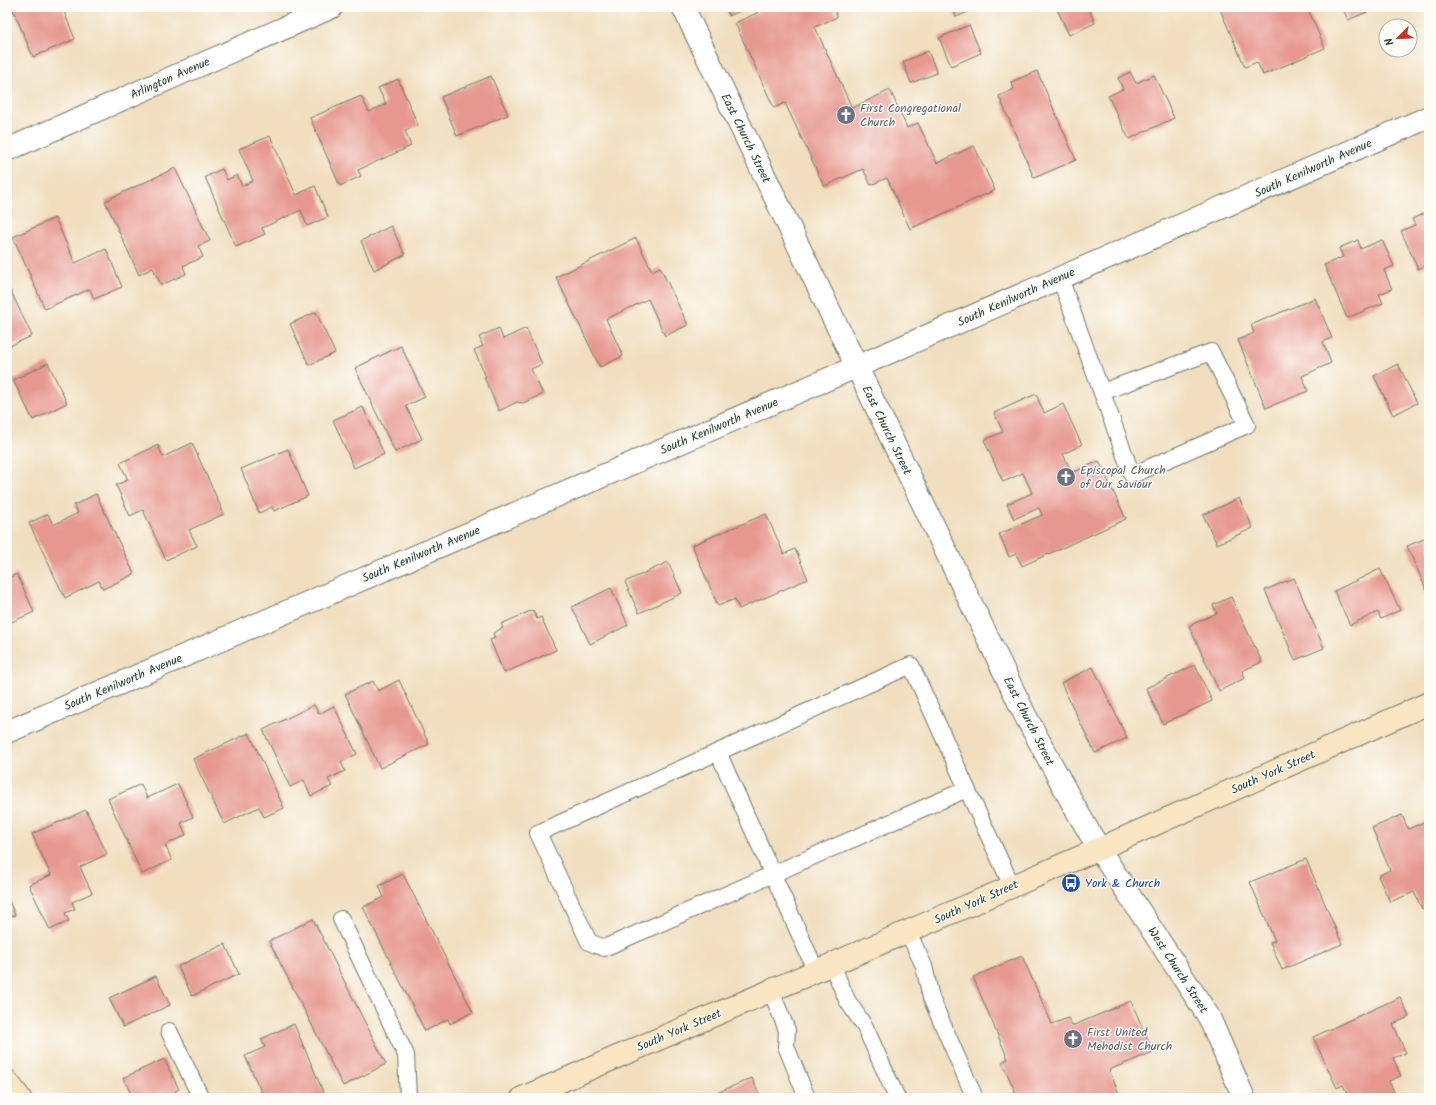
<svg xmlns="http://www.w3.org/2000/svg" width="1436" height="1105" font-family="Kalam,sans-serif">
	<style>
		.building { fill: #e6978e }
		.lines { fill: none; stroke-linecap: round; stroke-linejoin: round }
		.service-casing { stroke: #687564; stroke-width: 18 }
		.minor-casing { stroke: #687564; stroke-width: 24 }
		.secondary-casing { stroke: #687564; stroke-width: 24 }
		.service { stroke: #fff; stroke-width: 16 }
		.minor { stroke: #fff; stroke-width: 22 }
		.secondary { stroke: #fbe6c4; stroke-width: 22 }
		.labels { text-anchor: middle; stroke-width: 3; stroke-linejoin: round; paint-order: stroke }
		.street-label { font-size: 12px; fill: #1f3d34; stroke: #fdfcf7 }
		.worship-label { font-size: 12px; fill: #5b616d; stroke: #fdfcf7; text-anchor: start }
		.transit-label { font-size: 12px; fill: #164399; stroke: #fdfcf7; text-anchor: start }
	</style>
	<rect width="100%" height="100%" fill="#fdfcf7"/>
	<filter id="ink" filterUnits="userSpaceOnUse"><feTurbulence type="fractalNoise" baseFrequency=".025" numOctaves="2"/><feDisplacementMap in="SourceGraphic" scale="8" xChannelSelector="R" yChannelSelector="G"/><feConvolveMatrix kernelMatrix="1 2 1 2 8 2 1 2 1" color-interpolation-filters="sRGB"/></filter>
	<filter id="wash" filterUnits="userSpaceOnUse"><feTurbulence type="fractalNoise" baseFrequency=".012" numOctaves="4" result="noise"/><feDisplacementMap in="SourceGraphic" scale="16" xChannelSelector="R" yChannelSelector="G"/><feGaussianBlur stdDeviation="0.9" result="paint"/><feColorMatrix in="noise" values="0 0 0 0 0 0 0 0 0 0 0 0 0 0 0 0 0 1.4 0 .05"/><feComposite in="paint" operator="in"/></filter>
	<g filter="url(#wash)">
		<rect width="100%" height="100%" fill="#f0debe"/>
		<g id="blocks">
			<g class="building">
				<polygon points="12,7 62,7 75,39 33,57"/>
				<polygon points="725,7 750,7 729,16"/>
				<polygon points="770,7 833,7 837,17 815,27 852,108 890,90 907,128 918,123 937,163 974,146 995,190 910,229 887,178 871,185 863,169 824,186 785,103 774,108 735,23"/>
				<polygon points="952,7 980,7 956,17"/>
				<polygon points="1061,7 1088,7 1095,23 1069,35 1057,9"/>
				<polygon points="1219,7 1307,7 1325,48 1263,75 1257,62 1245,67"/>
				<polygon points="1342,7 1379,7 1348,20"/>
				<polygon points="969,25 981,53 951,66 939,38"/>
				<polygon points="928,51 937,73 911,83 903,62"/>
				<polygon points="1037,71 1076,160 1034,178 999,96 1014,89 1011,82"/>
				<polygon points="1130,72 1136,83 1154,75 1174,118 1129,139 1108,96 1123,89 1118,78"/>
				<polygon points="491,76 508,115 457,136 441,97"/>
				<polygon points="398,79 418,125 405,131 411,146 358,170 361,176 340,186 310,118 361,96 369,112 386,104 378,88"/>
				<polygon points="270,136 296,195 315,186 328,217 307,226 301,210 262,228 265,234 236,247 205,177 222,169 227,180 237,175 242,186 253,181 239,149"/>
				<polygon points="175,168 210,241 198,246 203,257 183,266 186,274 161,285 153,268 139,275 105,201"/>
				<polygon points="1429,211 1429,264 1418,269 1401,231 1415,225 1412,219"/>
				<polygon points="55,218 75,263 106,249 122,287 94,299 90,289 45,309 13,237"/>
				<polygon points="391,226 405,255 374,270 361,241"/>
				<polygon points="636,238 652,271 660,267 688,325 665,336 648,299 606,319 623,356 600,367 556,277"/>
				<polygon points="1358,240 1361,249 1382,240 1394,266 1384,270 1392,289 1379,294 1383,303 1347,318 1324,265 1343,257 1339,248"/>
				<polygon points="7,283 32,336 7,347"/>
				<polygon points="1315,298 1332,338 1323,342 1331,363 1302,376 1308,391 1266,408 1238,340 1254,333 1251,325"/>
				<polygon points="316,312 335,353 309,365 290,324"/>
				<polygon points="499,328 503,339 526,328 542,364 531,369 543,394 523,403 517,402 499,411 484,377 486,377 474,350 483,346 479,337"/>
				<polygon points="401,346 425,397 406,406 422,439 395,452 355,368"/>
				<polygon points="48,363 67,403 33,420 13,380"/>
				<polygon points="1398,364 1417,403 1393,415 1374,376"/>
				<polygon points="1036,394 1044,413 1063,404 1082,445 1063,454 1072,473 1099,461 1126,519 1022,566 1016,554 1009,557 999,534 1042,515 1039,508 1014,519 1007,504 1032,493 1023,473 1003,482 984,440 1003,432 994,413"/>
				<polygon points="363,407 384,454 354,468 333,420"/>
				<polygon points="192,443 224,514 189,530 197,546 166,560 143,510 130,516 116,485 128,480 120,463 158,445 163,457"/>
				<polygon points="288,449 308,496 274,511 272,507 259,513 241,469"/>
				<polygon points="96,494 134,574 103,589 99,581 65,598 29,523 48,514 53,525 78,513 74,505"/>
				<polygon points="1239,498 1253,528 1217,544 1203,515"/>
				<polygon points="766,514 784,554 795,549 808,579 739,609 735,599 718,606 692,545"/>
				<polygon points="1429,537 1429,596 1407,546"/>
				<polygon points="668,562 682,593 639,613 625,582"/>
				<polygon points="1380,569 1400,610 1381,619 1378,612 1350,625 1334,591"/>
				<polygon points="17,574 34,612 7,624 7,579"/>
				<polygon points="1294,578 1324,648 1295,660 1265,590"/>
				<polygon points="611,588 628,625 590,644 572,607"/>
				<polygon points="1231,597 1262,662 1242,671 1245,678 1219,691 1189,626 1217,613 1213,605"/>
				<polygon points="533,610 537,619 541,617 556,650 504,673 490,640 495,638 493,633 503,628 501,624"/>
				<polygon points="1195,665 1212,701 1163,724 1146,688"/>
				<polygon points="1093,667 1127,738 1095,753 1061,683"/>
				<polygon points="399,680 429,744 380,768 345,694 373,681 378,691"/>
				<polygon points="314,705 319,714 334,706 357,754 341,762 345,771 328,779 332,786 311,796 304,780 290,787 263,730"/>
				<polygon points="249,733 284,808 264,817 259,807 224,824 193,759"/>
				<polygon points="141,784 147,798 178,784 193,817 181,823 186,835 165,845 172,860 142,874 108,799"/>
				<polygon points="86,810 107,854 80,867 92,893 72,902 75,909 65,913 69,921 50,930 29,885 51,875 32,834"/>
				<polygon points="1402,815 1408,829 1429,820 1429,906 1422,909 1414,892 1390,902 1378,876 1390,870 1372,828"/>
				<polygon points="1306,859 1342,944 1282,970 1270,942 1275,941 1250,882"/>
				<polygon points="403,874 473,1012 450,1024 448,1019 425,1031 363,907 384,897 379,886"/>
				<polygon points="7,896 15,915 7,918"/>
				<polygon points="313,919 386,1064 343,1086 269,941"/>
				<polygon points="225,944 239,974 192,996 178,966"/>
				<polygon points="1022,956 1052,1024 1068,1018 1072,1026 1131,1001 1153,1052 1109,1070 1121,1098 1018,1098 1002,1062 1008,1059 973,977"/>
				<polygon points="156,976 170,1005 123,1027 109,998"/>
				<polygon points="1400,997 1409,1017 1393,1024 1406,1053 1393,1058 1401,1076 1389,1081 1397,1098 1349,1098 1343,1085 1337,1088 1313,1037"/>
				<polygon points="294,1024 326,1098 264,1098 245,1056 265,1047 261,1039"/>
				<polygon points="164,1059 179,1089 175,1091 179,1098 133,1098 123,1078"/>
				<polygon points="752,1078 761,1098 705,1098"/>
			</g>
		</g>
	</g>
	<g filter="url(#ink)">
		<use href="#blocks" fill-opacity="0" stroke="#687564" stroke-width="1"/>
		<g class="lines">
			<defs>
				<g id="service">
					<polyline points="1060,278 1132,475 1247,425 1211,352 1102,392"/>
					<polyline points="718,752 911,665 967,789"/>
					<polyline points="341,919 406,1055 408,1098"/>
					<polyline points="908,932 924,966 931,998 975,1098"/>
					<polyline points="832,965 847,1000 865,1027 897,1098"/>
					<path d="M816,971c-32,-73 -65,-146 -98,-219l-180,81 51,109 15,6 363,-159 45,97"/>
					<polyline points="771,991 787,1030 786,1046 807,1098"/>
					<polyline points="169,1031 201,1098"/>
				</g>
				<g id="minor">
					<polyline points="683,7 1025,715 1074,806 1099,849 1209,1017 1244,1098"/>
					<polyline points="7,150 332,7"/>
					<polyline points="7,732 856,367 1429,117"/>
				</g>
				<g id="secondary">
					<polyline points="7,1081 20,1098"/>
					<polyline points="522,1098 1099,849 1429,703"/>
				</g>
			</defs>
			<use href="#service" class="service-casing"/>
			<use href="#minor" class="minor-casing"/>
			<use href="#secondary" class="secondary-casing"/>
			<use href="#service" class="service"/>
			<use href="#minor" class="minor"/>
			<use href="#secondary" class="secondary"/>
		</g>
	</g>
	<defs>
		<symbol id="church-disc" viewBox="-11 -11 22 22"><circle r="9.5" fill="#6b7280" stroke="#fdfcf7"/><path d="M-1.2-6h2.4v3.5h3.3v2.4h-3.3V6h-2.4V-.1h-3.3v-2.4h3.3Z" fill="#fff"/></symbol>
		<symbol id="bus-disc" viewBox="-11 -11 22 22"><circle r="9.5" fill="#1a4fb4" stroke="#fdfcf7"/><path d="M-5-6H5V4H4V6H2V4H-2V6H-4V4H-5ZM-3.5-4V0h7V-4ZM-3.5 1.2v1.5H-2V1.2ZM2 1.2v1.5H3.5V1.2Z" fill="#fff"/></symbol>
	</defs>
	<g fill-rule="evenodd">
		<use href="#church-disc" x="835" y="104" width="22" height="22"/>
		<use href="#church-disc" x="1055" y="466" width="22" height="22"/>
		<use href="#bus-disc" x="1060" y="872" width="22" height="22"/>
		<use href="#church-disc" x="1062" y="1028" width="22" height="22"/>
	</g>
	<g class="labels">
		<g class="street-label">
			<text transform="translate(170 78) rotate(-24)" y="4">Arlington Avenue</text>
			<text transform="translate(746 138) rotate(64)" y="4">East Church Street</text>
			<text transform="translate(1313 168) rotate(-24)" y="4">South Kenilworth Avenue</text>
			<text transform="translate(1016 297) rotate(-24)" y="4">South Kenilworth Avenue</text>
			<text transform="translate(719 426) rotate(-23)" y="4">South Kenilworth Avenue</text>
			<text transform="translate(887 430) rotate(64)" y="4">East Church Street</text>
			<text transform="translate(421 554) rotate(-23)" y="4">South Kenilworth Avenue</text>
			<text transform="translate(123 682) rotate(-23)" y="4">South Kenilworth Avenue</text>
			<text transform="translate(1029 721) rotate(63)" y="4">East Church Street</text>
			<text transform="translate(1273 772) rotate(-24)" y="4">South York Street</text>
			<text transform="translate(976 902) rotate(-24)" y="4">South York Street</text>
			<text transform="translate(1178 970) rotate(57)" y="4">West Church Street</text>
			<text transform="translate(679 1030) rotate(-23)" y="4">South York Street</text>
		</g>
		<g class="worship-label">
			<text x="860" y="112">First Congregational<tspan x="860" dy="14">Church</tspan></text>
			<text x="1080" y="474">Episcopal Church<tspan x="1080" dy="14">of Our Saviour</tspan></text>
			<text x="1087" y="1036">First United<tspan x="1087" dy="14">Mehodist Church</tspan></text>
		</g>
		<g class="transit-label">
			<text x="1085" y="887">York &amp; Church</text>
		</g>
	</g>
	<rect width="1436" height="1105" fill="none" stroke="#fdfcf7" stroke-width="24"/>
	<g transform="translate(1398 38) rotate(246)"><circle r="19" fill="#fdfcf7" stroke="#a4b0a9"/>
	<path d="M0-3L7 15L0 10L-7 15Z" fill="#c8321e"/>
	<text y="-6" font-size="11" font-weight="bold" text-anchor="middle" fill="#1f3d34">N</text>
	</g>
</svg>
